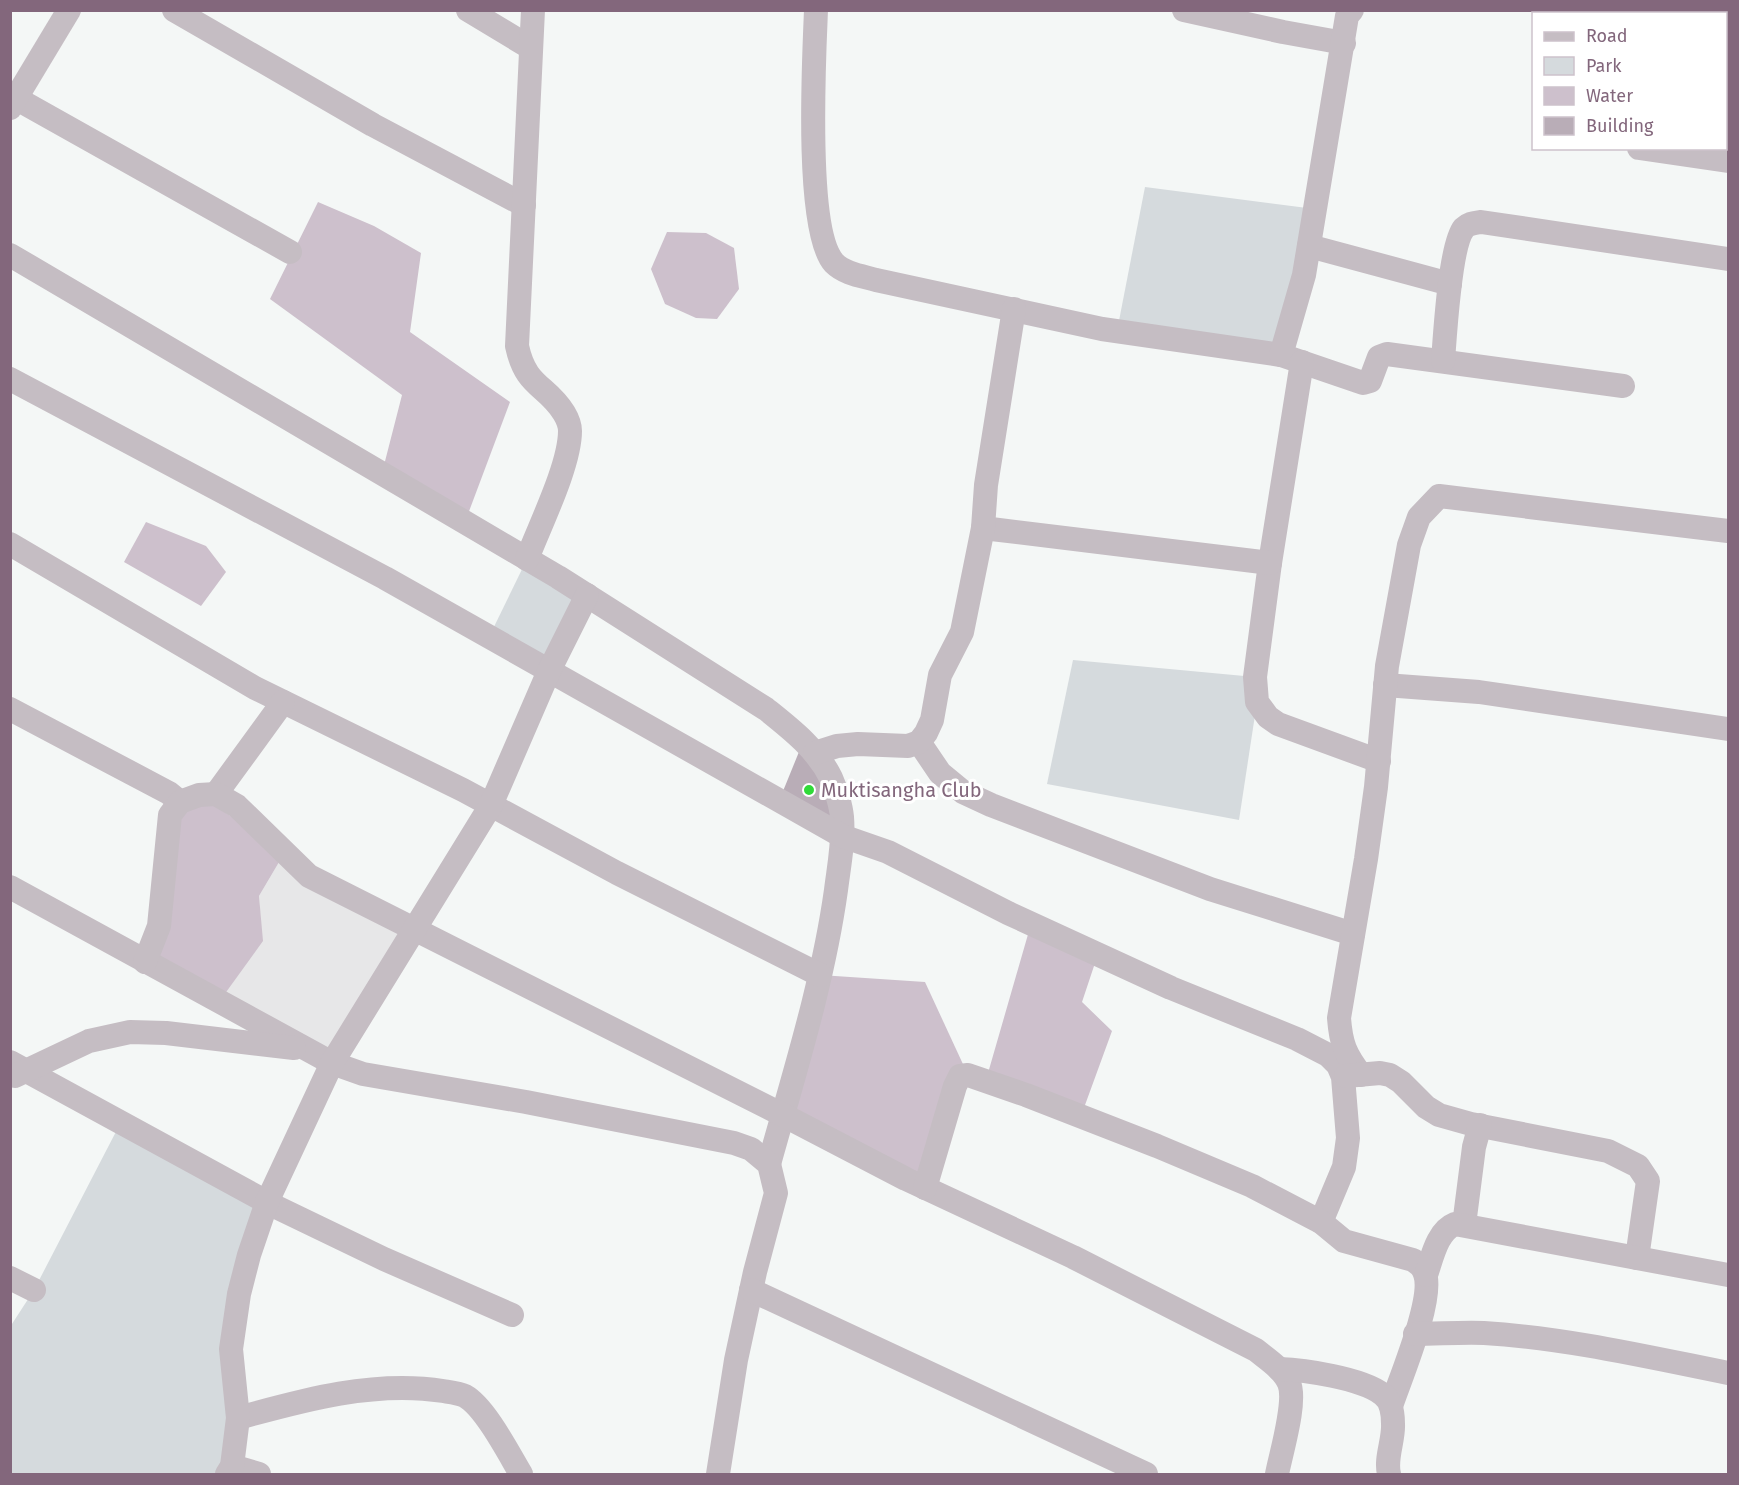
<svg xmlns="http://www.w3.org/2000/svg" width="1739" height="1485" font-family="'Fira Sans',sans-serif">
	<style>
		.built { fill: #e7e7e8 }
		.green { fill: #d5dadd }
		.water { fill: #cdc0cc }
		.shadow { fill: #0003 }
		.building { fill: #b9adb7 }
		.lines { fill: none; stroke-linecap: round; stroke-linejoin: round }
		.minor { stroke: #c5bdc3; stroke-width: 24 }
		.poi-dot { fill: #30da38; stroke: #fff; stroke-width: 2 }
		.labels { text-anchor: middle; stroke-width: 6; stroke-linejoin: round; paint-order: stroke }
		.poi-label { font-size: 20px; fill: #83677c; stroke: #fff; text-anchor: start }
	</style>
	<rect width="100%" height="100%" fill="#f4f7f6"/>
	<polygon class="built" points="285,852 413,930 332,1063 219,1002 262,941 259,896"/>
	<g class="green">
		<polygon points="1145,187 1315,209 1281,355 1117,331"/>
		<polygon points="527,559 587,595 549,671 489,637"/>
		<polygon points="1073,660 1255,677 1257,702 1239,820 1047,784"/>
		<polygon points="121,1122 267,1202 249,1255 227,1474 11,1474 10,1327 34,1290"/>
	</g>
	<g class="water">
		<polygon points="318,202 374,226 421,253 410,332 510,402 465,522 382,473 402,395 270,299"/>
		<polygon points="667,232 706,233 734,248 739,289 717,319 696,318 665,304 651,269"/>
		<polygon points="146,522 206,546 226,572 201,606 124,562"/>
		<polygon points="199,795 285,852 259,896 263,941 219,1002 145,962 170,815"/>
		<polygon points="1031,924 1098,954 1082,1002 1112,1031 1081,1116 986,1080"/>
		<polygon points="820,975 925,982 968,1075 925,1188 783,1115"/>
	</g>
	<polygon class="shadow" points="1728,113 1728,131 1726,129"/>
	<polygon class="building" points="803,742 815,753 842,836 779,801"/>
	<g class="lines">
		<g class="minor">
			<polyline points="174,10 373,125 524,205"/>
			<polyline points="468,10 531,48"/>
			<path d="M816,10c-2,48 -11,221 18,253 11,11 28,13 42,17l226,49 179,26 82,28 7,-2 9,-24 8,-3 236,32"/>
			<polyline points="1184,10 1283,32 1344,43"/>
			<polyline points="10,95 290,252"/>
			<polyline points="10,108 69,10"/>
			<polyline points="1639,148 1728,161"/>
			<polyline points="1309,246 1450,284"/>
			<path d="M10,255l548,322 208,132c25,20 51,40 65,69 5,11 10,28 11,39 2,24 -3,49 -6,73 -13,93 -42,184 -67,274"/>
			<polyline points="1281,355 1304,275 1347,16 1352,10"/>
			<path d="M1443,361c2,-26 7,-116 21,-133 5,-5 10,-5 17,-6l247,37"/>
			<polyline points="1302,362 1270,563 1255,677 1257,702 1268,717 1278,724 1379,761"/>
			<polyline points="10,379 385,578 842,836 888,852 1008,913 1171,988 1297,1039 1328,1055 1338,1065 1343,1077 1348,1138 1344,1167 1321,1222"/>
			<polyline points="983,528 1270,563"/>
			<polyline points="10,544 255,688 463,790 617,873 820,975"/>
			<path d="M527,559c13,-34 43,-94 43,-128 0,-6 -3,-13 -6,-18 -18,-29 -38,-25 -47,-67l16,-336"/>
			<polyline points="1385,685 1479,692 1728,729"/>
			<polyline points="10,709 169,793 180,802"/>
			<polyline points="919,742 940,773 963,792 991,805 1210,889 1353,934"/>
			<polyline points="815,753 837,746 858,744 908,746 919,742 926,733 932,720 940,675 962,632 983,528 986,485 1014,309"/>
			<polyline points="216,794 283,702"/>
			<polyline points="10,887 332,1063 363,1074 526,1102 734,1143 751,1149 769,1164 776,1193 755,1272 736,1360 718,1474"/>
			<path d="M145,962l14,-36 11,-111 10,-13 19,-7 17,-1 21,12 72,70 474,239 123,64 167,78 183,93c11,9 27,19 33,33 8,18 -8,70 -12,91"/>
			<polyline points="10,1062 274,1206 384,1259 512,1315"/>
			<path d="M1361,1075c-16,-21 -20,-31 -22,-57l27,-159 10,-72 11,-121 22,-121 10,-28 20,-21 289,35"/>
			<polyline points="15,1076 89,1041 130,1032 166,1033 294,1048"/>
			<polyline points="1346,1076 1380,1073 1390,1075 1401,1082 1426,1107 1439,1115 1471,1124 1608,1151 1638,1166 1648,1181 1637,1258"/>
			<path d="M925,1188l30,-102 5,-10 8,-1 58,20 131,51 95,40 69,36 23,19 69,19c6,4 10,7 12,14 9,25 -25,105 -34,132"/>
			<polyline points="1464,1225 1474,1147 1480,1125"/>
			<path d="M1426,1275c6,-17 11,-44 29,-51l273,51"/>
			<polyline points="10,1278 34,1290"/>
			<polyline points="751,1290 1146,1474"/>
			<path d="M1415,1334c23,0 46,-2 69,-1 82,5 164,24 244,40"/>
			<path d="M1279,1369c26,1 82,9 103,25 9,6 11,19 11,30 1,16 -8,34 -4,50"/>
			<path d="M238,1418c65,-18 137,-38 205,-27 6,1 16,2 22,5 20,11 44,58 56,78"/>
			<polyline points="232,1466 259,1474"/>
			<polyline points="227,1474 232,1466 238,1418 231,1349 239,1294 249,1255 267,1202 332,1063 491,805 549,671 587,595"/>
		</g>
	</g>
	<circle class="poi-dot" cx="809" cy="790" r="6"/>
	<g class="labels">
		<g class="poi-label">
			<text x="821" y="797">Muktisangha Club</text>
		</g>
	</g>
	<rect width="1739" height="1485" fill="none" stroke="#83677c" stroke-width="24"/>
	<rect x="1532" y="12" width="195" height="138" fill="#ffffff" stroke="#cdc2cb" stroke-width="1.5"/>
	<rect x="1544" y="32" width="30" height="9" fill="#c5bdc3" stroke="#cdc2cb" stroke-width="1.5"/>
	<text x="1586" y="42" font-size="18" fill="#83677c">Road</text>
	<rect x="1544" y="57" width="30" height="18" fill="#d5dadd" stroke="#cdc2cb" stroke-width="1.5"/>
	<text x="1586" y="72" font-size="18" fill="#83677c">Park</text>
	<rect x="1544" y="87" width="30" height="18" fill="#cdc0cc" stroke="#cdc2cb" stroke-width="1.5"/>
	<text x="1586" y="102" font-size="18" fill="#83677c">Water</text>
	<rect x="1544" y="117" width="30" height="18" fill="#b9adb7" stroke="#cdc2cb" stroke-width="1.5"/>
	<text x="1586" y="132" font-size="18" fill="#83677c">Building</text>
</svg>
